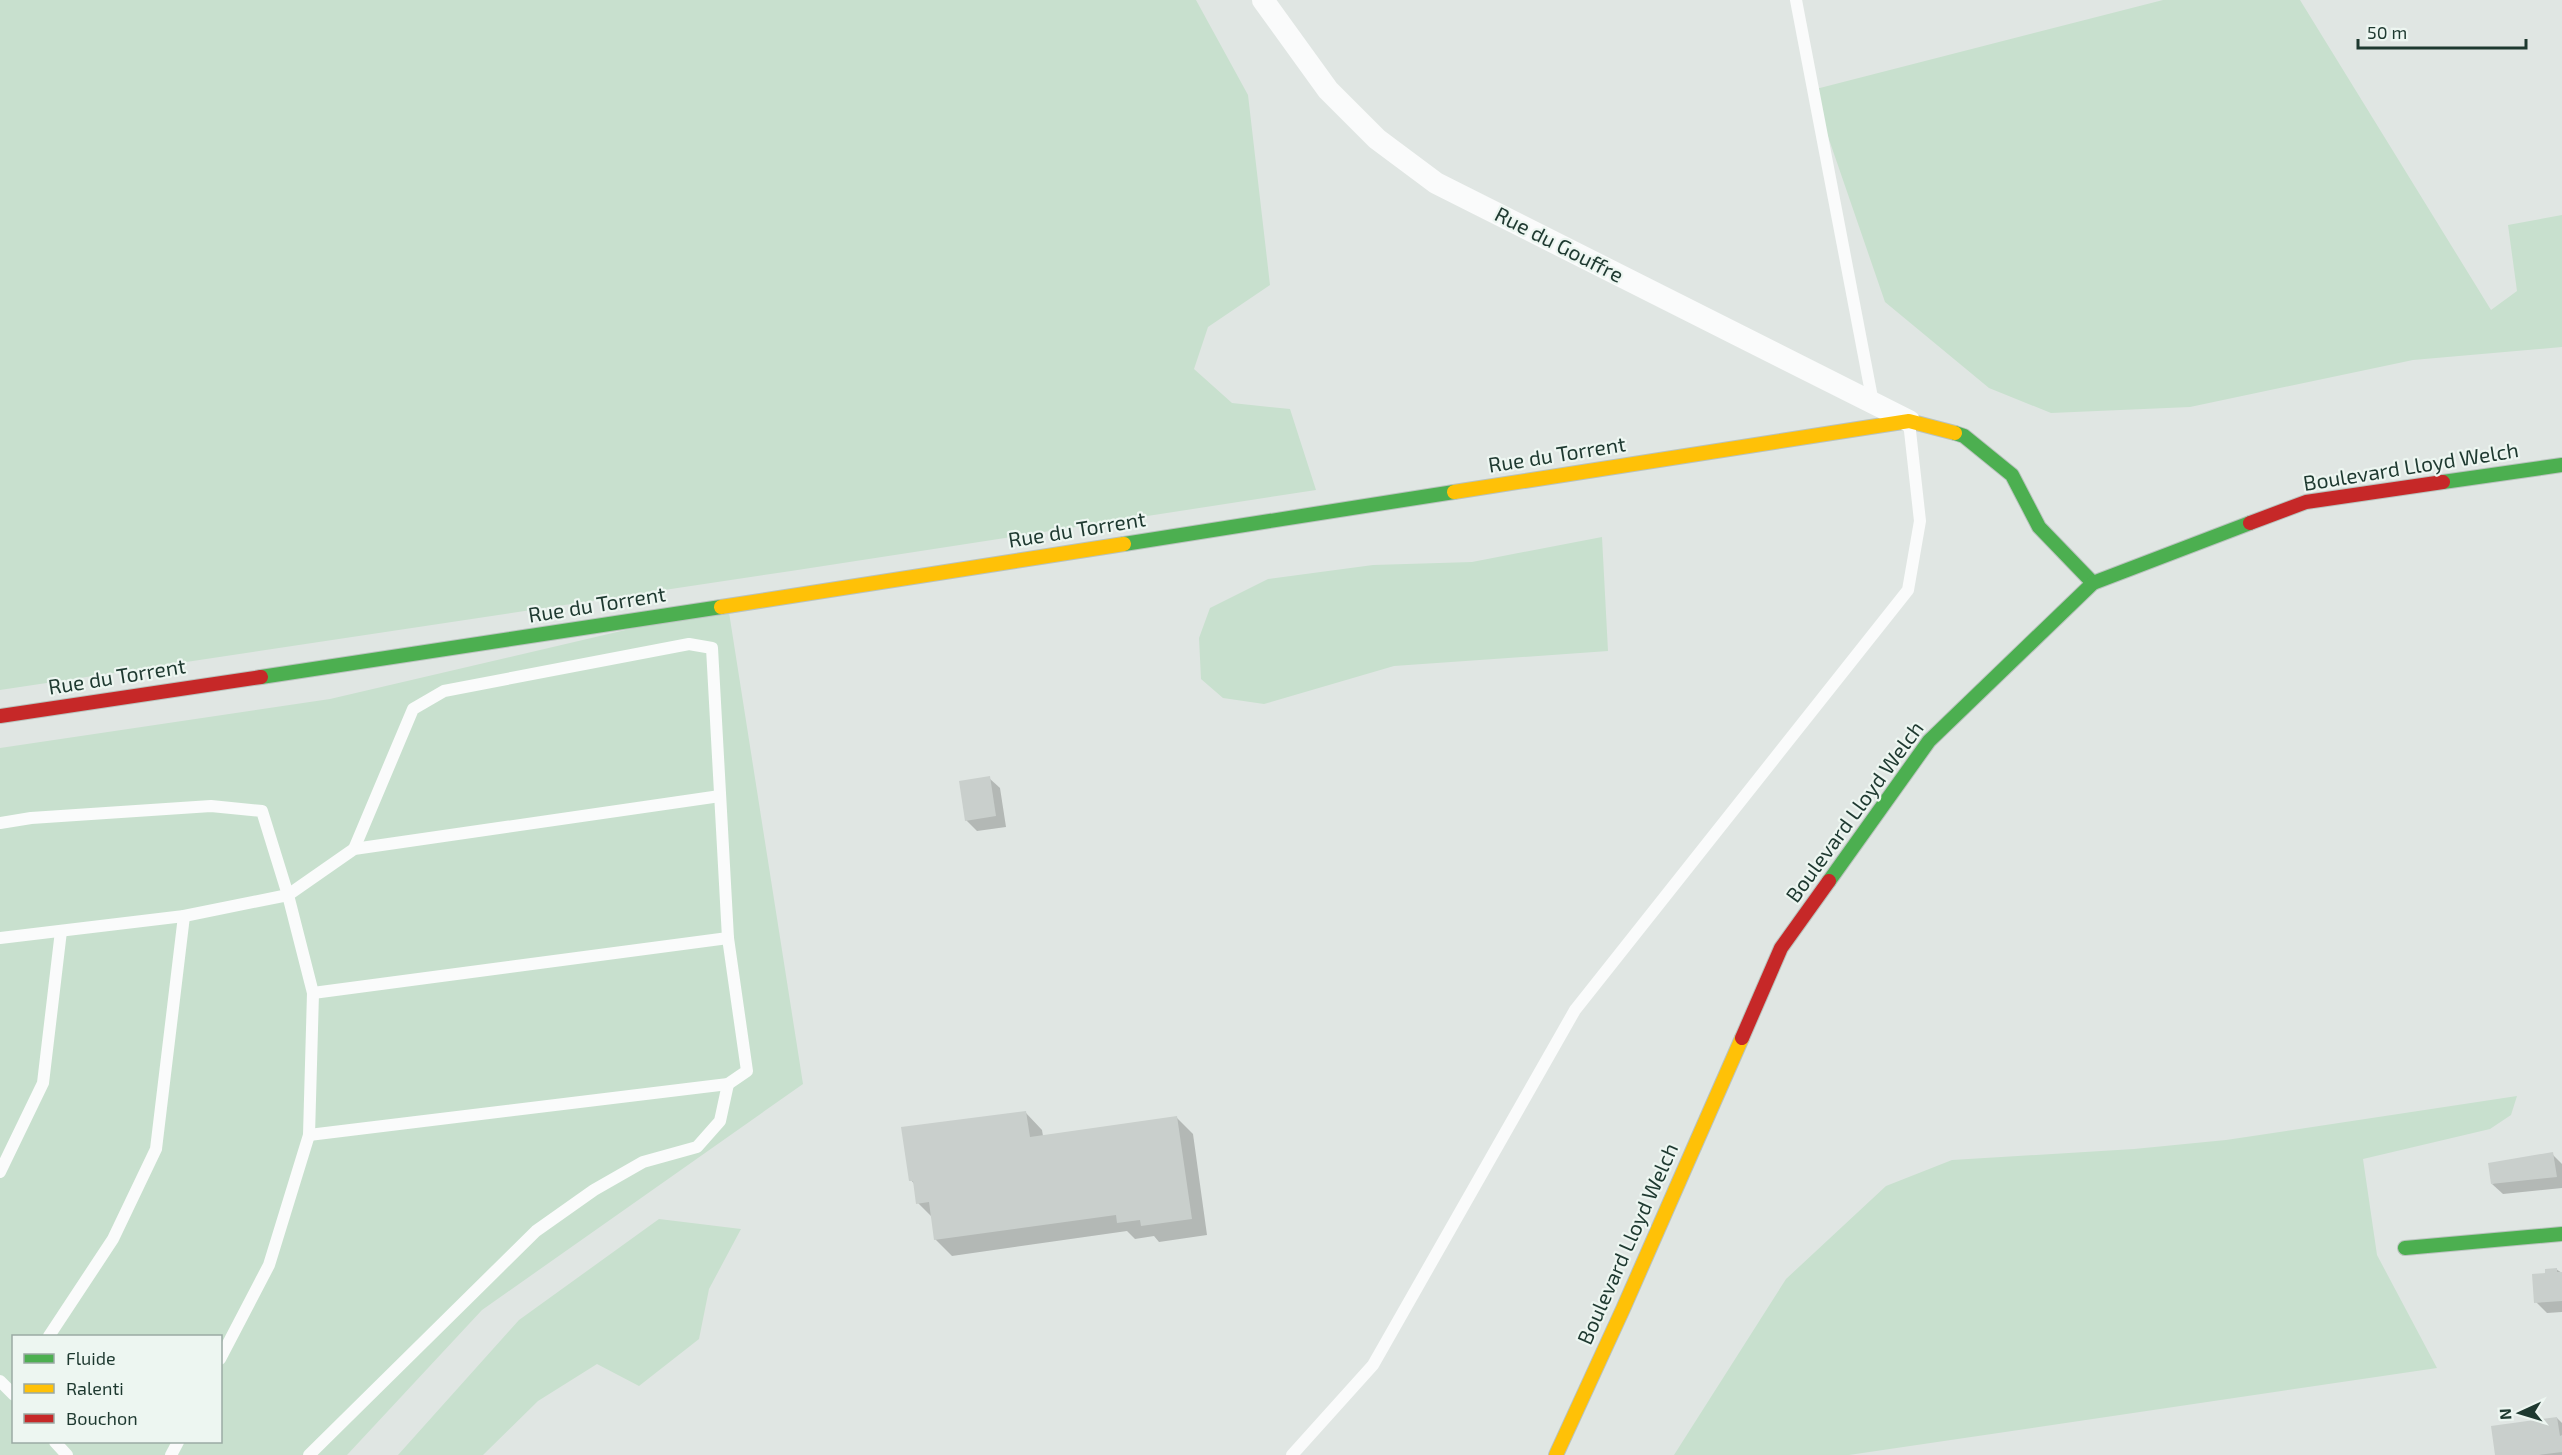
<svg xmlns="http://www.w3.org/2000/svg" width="2562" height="1455" font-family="'Exo 2',sans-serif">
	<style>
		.green { fill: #c8e0ce; fill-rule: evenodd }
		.shadow { fill: #0003 }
		.building { fill: #c9cfcc }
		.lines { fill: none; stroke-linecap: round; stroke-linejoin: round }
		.fast-casing { stroke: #b9c3be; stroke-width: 16 }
		.slow-casing { stroke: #b9c3be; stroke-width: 16 }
		.jam-casing { stroke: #b9c3be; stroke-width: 16 }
		.lane { stroke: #fafbfb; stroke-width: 12 }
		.street { stroke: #fafbfb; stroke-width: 22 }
		.fast { stroke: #4caf50; stroke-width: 14 }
		.slow { stroke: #ffc107; stroke-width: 14 }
		.jam { stroke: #c62828; stroke-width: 14 }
		.labels { text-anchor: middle; stroke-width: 4.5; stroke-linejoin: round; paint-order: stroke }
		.street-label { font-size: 21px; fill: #1e3930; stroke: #edf6f1 }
	</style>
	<rect width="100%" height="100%" fill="#e0e6e3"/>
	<g class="green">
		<polygon points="0,0 1196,0 1248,95 1270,285 1208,327 1194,369 1232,403 1290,409 1316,490 791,571 0,690"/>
		<polygon points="2163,0 2300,0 2491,310 2517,291 2508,225 2562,215 2562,347 2413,360 2190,407 2051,413 1989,388 1885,302 1812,90"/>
		<polygon points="1602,537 1608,651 1394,666 1264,704 1223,698 1201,679 1199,638 1210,608 1268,579 1373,565 1472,562"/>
		<path d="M728,606l75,478 -321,226 -135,145h-347v-707l330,-49zM14,1336h206v106h-206z"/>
		<polygon points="2517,1096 2511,1115 2490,1129 2363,1159 2377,1255 2437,1368 1849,1455 1674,1455 1786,1279 1886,1186 1952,1160 2134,1149 2226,1140"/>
		<polygon points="659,1219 741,1229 709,1289 699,1339 639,1386 597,1364 538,1401 483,1455 398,1455 519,1320"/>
	</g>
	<g class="shadow">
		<polygon points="989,778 1000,788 1006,827 977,831 966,820"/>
		<polygon points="1026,1113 1042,1130 1043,1136 1177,1118 1193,1134 1207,1235 1159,1242 1154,1236 1135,1239 1127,1231 952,1256 935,1239 932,1217 918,1203 915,1185 911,1180"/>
		<polygon points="2552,1154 2562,1164 2562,1188 2503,1194 2492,1184"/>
		<polygon points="2556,1269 2562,1273 2562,1312 2547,1313 2536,1302"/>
		<polygon points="2557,1418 2562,1423 2562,1455 2497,1455"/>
	</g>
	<g class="building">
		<polygon points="990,776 996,816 965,821 959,781"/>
		<polygon points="1026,1111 1030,1137 1177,1116 1192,1219 1141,1226 1140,1220 1117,1223 1116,1215 934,1240 929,1202 916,1204 913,1181 909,1181 901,1127"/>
		<polygon points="2553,1152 2557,1177 2491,1184 2488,1163"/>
		<polygon points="2557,1268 2557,1272 2562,1272 2562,1301 2534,1303 2532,1274 2545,1273 2545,1269"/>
		<polygon points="2557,1417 2560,1436 2562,1435 2562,1452 2539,1455 2495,1455 2491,1426"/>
	</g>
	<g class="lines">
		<defs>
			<g id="fast">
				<polyline points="1955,433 1964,436 2012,475 2039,527 2093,583"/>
				<polyline points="2443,482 2562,465"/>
				<polyline points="1124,544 1454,492"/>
				<polyline points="261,677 721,607"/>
				<polyline points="1829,881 1929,741 2093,583 2250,523"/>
				<polyline points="2405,1248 2562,1234"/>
			</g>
			<g id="slow">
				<polyline points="1454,492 1909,421 1955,433"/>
				<polyline points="721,607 1124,544"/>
				<polyline points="1556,1455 1623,1309 1742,1038"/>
			</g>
			<g id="jam">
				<polyline points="2250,523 2306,502 2443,482"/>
				<polyline points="0,716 261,677"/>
				<polyline points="1742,1038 1781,948 1829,881"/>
			</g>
		</defs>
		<use href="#fast" class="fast-casing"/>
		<use href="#slow" class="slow-casing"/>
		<use href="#jam" class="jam-casing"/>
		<g class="lane">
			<polyline points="1796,0 1873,403"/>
			<polyline points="0,823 31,818 211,806 262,811 288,895 313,993 309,1135 269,1265 220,1359"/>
			<polyline points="0,938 184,916 288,895 354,849 720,796"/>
			<polyline points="313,993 728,938"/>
			<polyline points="309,1135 728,1084 747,1071 728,938 712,648 689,644 444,691 413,709 354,849"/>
			<polyline points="0,1172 43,1083 61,931"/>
			<polyline points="49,1336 113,1239 156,1149 184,916"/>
			<polyline points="0,1381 14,1395"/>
			<polyline points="55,1442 67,1455"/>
			<polyline points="171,1455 178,1442"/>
			<polyline points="309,1455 536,1231 594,1190 643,1162 697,1147 720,1121 728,1084"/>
			<polyline points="1292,1455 1373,1365 1575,1010 1908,590 1920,521 1909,422"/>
		</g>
		<polyline class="street" points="1263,0 1328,90 1377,139 1436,183 1909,421"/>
		<use href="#fast" class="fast"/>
		<use href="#slow" class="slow"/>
		<use href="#jam" class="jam"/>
	</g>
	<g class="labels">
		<g class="street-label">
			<text transform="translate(1559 245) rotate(27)" y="7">Rue du Gouffre</text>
			<text transform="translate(1557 455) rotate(-9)" y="7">Rue du Torrent</text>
			<text transform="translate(2411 467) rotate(-9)" y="7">Boulevard Lloyd Welch</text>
			<text transform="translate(1077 530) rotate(-9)" y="7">Rue du Torrent</text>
			<text transform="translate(597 605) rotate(-9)" y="7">Rue du Torrent</text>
			<text transform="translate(117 677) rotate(-9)" y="7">Rue du Torrent</text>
			<text transform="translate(1855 812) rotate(-54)" y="7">Boulevard Lloyd Welch</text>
			<text transform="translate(1628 1244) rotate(-66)" y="7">Boulevard Lloyd Welch</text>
		</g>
	</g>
	<rect x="12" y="1335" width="210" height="108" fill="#edf6f1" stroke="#9aaaa4" stroke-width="1.5"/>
	<rect x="24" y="1354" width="30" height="9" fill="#4caf50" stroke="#9aaaa4" stroke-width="1.5"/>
	<text x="66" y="1365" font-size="18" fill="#1e3930">Fluide</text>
	<rect x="24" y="1384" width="30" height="9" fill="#ffc107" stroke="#9aaaa4" stroke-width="1.5"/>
	<text x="66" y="1395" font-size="18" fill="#1e3930">Ralenti</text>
	<rect x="24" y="1414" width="30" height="9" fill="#c62828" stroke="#9aaaa4" stroke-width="1.5"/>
	<text x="66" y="1425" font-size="18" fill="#1e3930">Bouchon</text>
	<g transform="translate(2520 1413) rotate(266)" stroke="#edf6f1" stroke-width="4.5" paint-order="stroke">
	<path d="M0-4.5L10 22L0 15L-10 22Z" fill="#1e3930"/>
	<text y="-9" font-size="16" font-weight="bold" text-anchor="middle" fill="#1e3930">N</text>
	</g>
	<path d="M2358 39v9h168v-9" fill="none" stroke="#1e3930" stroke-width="3"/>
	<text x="2367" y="39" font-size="18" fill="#1e3930" stroke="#edf6f1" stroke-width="4.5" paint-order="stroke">50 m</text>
</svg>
